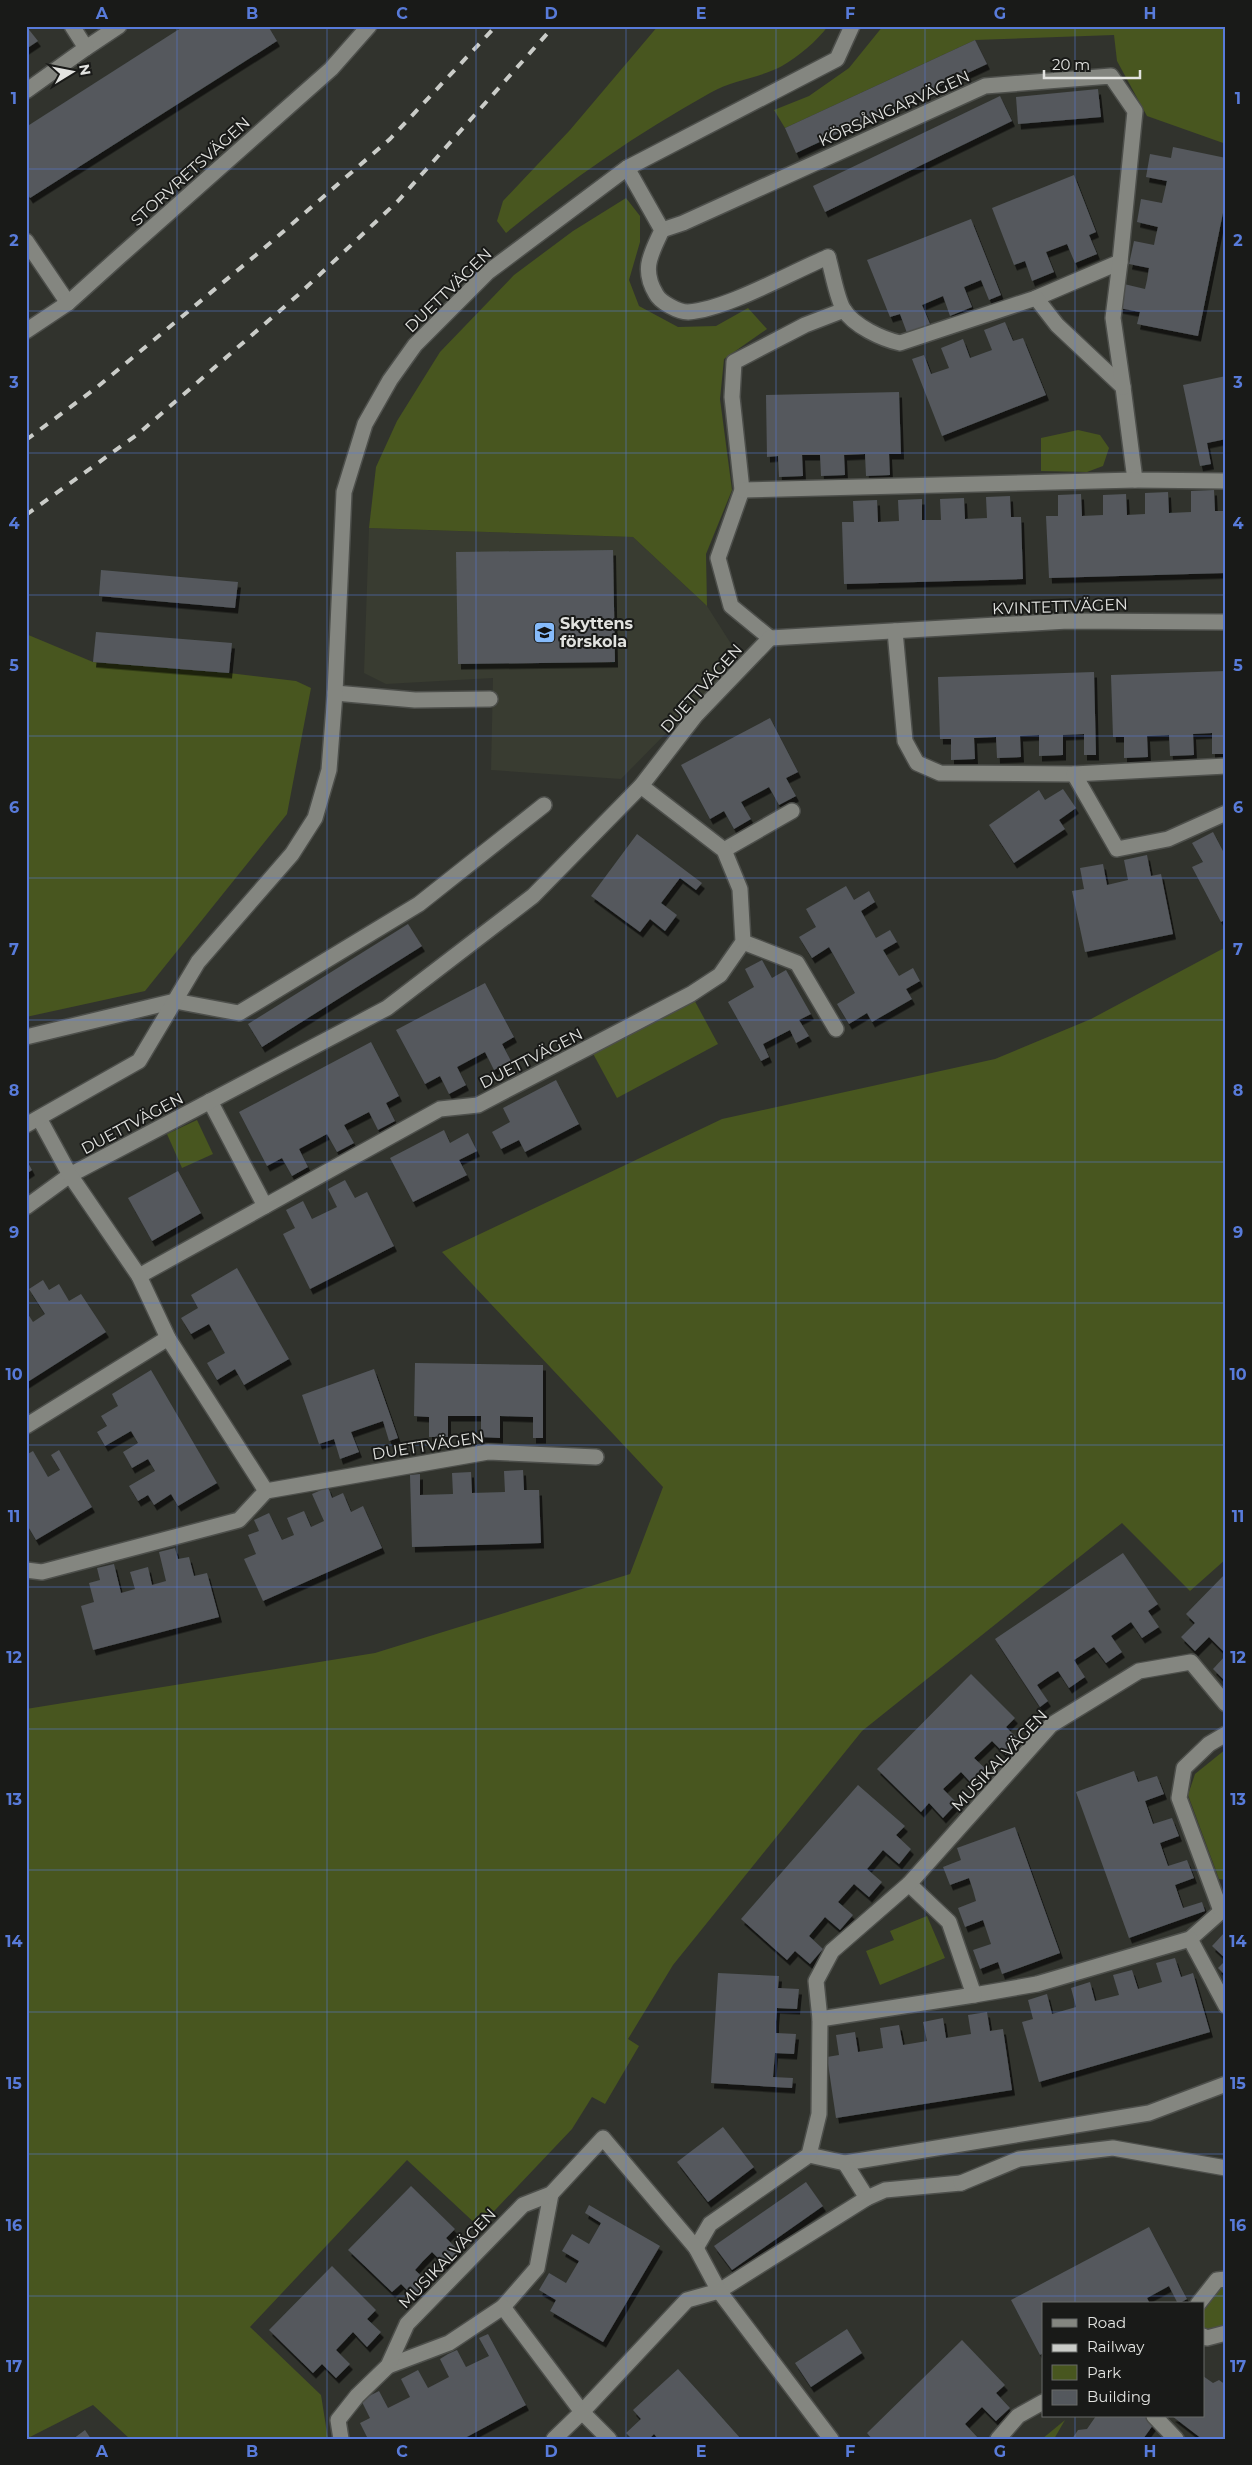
<svg xmlns="http://www.w3.org/2000/svg" width="1252" height="2465" font-family="Montserrat,sans-serif">
	<style>
		.built { fill: #393c31 }
		.green { fill: #48561f }
		.building { fill: #54585d; filter: url(#shadow) }
		.lines { fill: none; stroke-linecap: round; stroke-linejoin: round }
		.lane-casing { stroke: #4d4f4b; stroke-width: 18 }
		.street-casing { stroke: #4d4f4b; stroke-width: 18 }
		.lane { stroke: #848680; stroke-width: 15 }
		.street { stroke: #848680; stroke-width: 15 }
		.rail { stroke: #caccc8; stroke-width: 4; stroke-dasharray: 9 9; stroke-linecap: butt }
		.grid { fill: none; stroke: #587bda; stroke-width: 1; stroke-opacity: 0.55 }
		.labels { text-anchor: middle; stroke-width: 4; stroke-linejoin: round; paint-order: stroke }
		.street-label { font-size: 16px; fill: #e2e3e0; stroke: #191a18 }
		.poi-label { font-size: 16px; font-weight: bold; fill: #e2e3e0; stroke: #191a18; text-anchor: start }
		.neatline { fill: none; stroke: #587bda; stroke-width: 2 }
		.grid-label { font-size: 16px; text-anchor: middle; font-weight: bold; fill: #587bda }
	</style>
	<defs>
		<filter id="shadow"><feDropShadow dx="3" dy="5.5" stdDeviation="0" flood-color="#0009"/></filter>
	</defs>
	<rect width="100%" height="100%" fill="#31332d"/>
	<polygon class="built" points="369,528 633,537 707,606 740,658 621,779 491,770 493,678 386,684 364,673"/>
	<g class="green">
		<path d="M658,26h170c-11,15 -30,31 -46,40 -22,12 -50,14 -72,27 -72,40 -140,87 -204,140l-9,-12 6,-20 67,-71z"/>
		<polygon points="883,26 1226,26 1226,144 1147,116 1117,61 1114,35 975,40 785,128 774,110 809,96 849,68"/>
		<polygon points="626,198 640,216 640,242 629,280 639,306 678,327 716,326 748,308 767,329 724,359 720,399 732,490 706,554 707,606 633,537 369,528 376,467 397,421 440,352 514,275 573,231"/>
		<polygon points="1078,430 1100,435 1109,448 1103,466 1087,472 1041,471 1041,438"/>
		<polygon points="26,634 93,662 229,673 296,681 311,688 287,814 145,991 26,1017"/>
		<polygon points="1226,947 1226,1559 1190,1591 1122,1523 862,1731 673,1965 628,2039 639,2046 605,2104 592,2097 572,2129 479,2227 407,2160 250,2327 321,2395 328,2439 130,2439 93,2405 26,2439 26,1709 375,1653 630,1574 663,1487 442,1252 722,1119 995,1059 1091,1019"/>
		<polygon points="691,994 718,1044 617,1098 590,1048"/>
		<polygon points="197,1120 213,1154 182,1168 167,1134"/>
		<polygon points="1226,1749 1226,1880 1219,1879 1188,1795 1195,1774"/>
		<polygon points="927,1916 945,1958 880,1985 866,1951 894,1940 890,1931"/>
		<polygon points="1226,2279 1226,2333 1203,2336 1203,2304"/>
		<polygon points="1065,2420 1054,2439 1042,2439"/>
	</g>
	<g class="building">
		<polygon points="26,26 38,41 26,49"/>
		<polygon points="184,26 268,26 277,41 30,198 26,192 26,127"/>
		<polygon points="975,40 987,64 796,153 785,128"/>
		<polygon points="1098,89 1101,117 1018,124 1016,97"/>
		<polygon points="1000,96 1012,121 825,212 813,186"/>
		<polygon points="1173,147 1226,158 1226,198 1198,336 1137,324 1140,312 1119,308 1124,284 1145,289 1147,280 1149,268 1129,264 1134,241 1154,245 1156,235 1158,227 1137,222 1141,199 1162,203 1167,181 1146,177 1150,154 1171,158"/>
		<polygon points="1074,175 1096,232 1089,235 1097,254 1075,263 1067,244 1046,252 1054,272 1032,281 1025,261 1014,265 992,208"/>
		<polygon points="971,219 1001,295 989,300 981,280 964,287 972,307 950,316 943,296 922,305 930,324 907,333 900,314 890,317 867,260"/>
		<polygon points="1005,322 1013,341 1023,338 1046,395 942,436 912,359 924,355 931,374 949,368 941,348 951,344 963,339 970,358 992,350 984,330"/>
		<polygon points="1226,376 1226,439 1207,443 1211,464 1200,466 1183,385"/>
		<polygon points="899,392 901,454 889,454 890,475 866,476 865,454 844,455 845,475 821,476 820,455 802,455 803,476 779,477 778,456 767,457 766,395"/>
		<polygon points="1214,490 1215,511 1226,511 1226,573 1049,578 1046,516 1058,516 1058,495 1081,494 1082,516 1103,515 1103,495 1126,494 1127,515 1145,514 1145,493 1168,492 1169,513 1191,512 1191,491"/>
		<polygon points="1010,496 1011,517 1021,517 1023,579 844,584 842,522 854,522 853,501 877,500 878,522 899,521 898,500 922,499 922,520 941,520 940,499 964,498 965,519 987,518 986,497"/>
		<polygon points="613,550 615,662 458,664 456,552"/>
		<polygon points="101,570 238,582 235,608 99,596"/>
		<polygon points="96,632 232,643 229,673 93,662"/>
		<polygon points="1226,671 1226,754 1212,754 1212,733 1193,734 1194,755 1170,756 1169,735 1147,736 1148,757 1124,758 1124,737 1113,737 1111,675"/>
		<polygon points="1094,672 1096,755 1084,755 1084,734 1063,735 1063,755 1039,756 1039,735 1020,736 1021,757 997,758 996,737 974,738 975,759 951,760 951,739 940,739 938,677"/>
		<polygon points="770,718 798,772 786,778 796,796 779,805 769,787 741,802 751,819 734,829 724,811 710,819 681,765"/>
		<polygon points="1063,789 1076,808 1059,820 1065,829 1014,863 989,825 1039,790 1045,800"/>
		<polygon points="1213,832 1223,851 1226,850 1226,919 1221,922 1192,867 1203,862 1192,843"/>
		<polygon points="637,834 702,883 696,890 680,878 661,903 677,915 665,931 650,919 640,932 591,896"/>
		<polygon points="1147,855 1151,876 1161,874 1173,934 1085,952 1072,891 1084,889 1080,868 1103,864 1107,885 1128,880 1124,860"/>
		<polygon points="846,886 854,900 869,891 875,902 861,911 876,938 890,930 897,942 883,950 899,976 913,968 920,981 906,989 912,999 872,1022 867,1013 849,1024 837,1004 855,993 829,947 812,958 799,937 816,927 806,909"/>
		<polygon points="408,924 422,946 262,1047 248,1024"/>
		<polygon points="762,960 772,978 786,970 811,1014 799,1020 809,1036 796,1043 790,1030 763,1044 769,1057 761,1061 728,1002 754,987 745,969"/>
		<polygon points="485,983 514,1037 502,1044 511,1061 494,1070 485,1052 457,1067 466,1085 449,1094 440,1076 425,1084 396,1030"/>
		<polygon points="371,1042 399,1096 386,1103 395,1121 378,1130 369,1112 344,1125 354,1143 337,1152 327,1134 299,1149 308,1167 292,1176 282,1158 267,1166 239,1112"/>
		<polygon points="556,1080 579,1124 525,1152 519,1140 501,1149 492,1132 510,1122 503,1108"/>
		<polygon points="444,1130 450,1143 468,1133 477,1151 459,1160 467,1175 413,1202 390,1158"/>
		<polygon points="26,1159 32,1170 26,1174"/>
		<polygon points="178,1171 201,1213 152,1241 128,1198"/>
		<polygon points="345,1180 355,1198 367,1192 394,1246 310,1289 283,1234 295,1228 286,1210 303,1201 312,1219 337,1207 328,1189"/>
		<polygon points="237,1268 289,1359 244,1385 235,1369 217,1380 207,1363 225,1353 209,1324 191,1334 181,1318 198,1308 191,1295"/>
		<polygon points="43,1280 49,1290 59,1284 69,1301 81,1294 106,1332 26,1383 26,1311 33,1322 45,1314 29,1289"/>
		<polygon points="415,1363 543,1365 543,1438 533,1438 533,1417 500,1416 500,1438 481,1437 481,1416 448,1416 448,1437 429,1437 429,1417 414,1416"/>
		<polygon points="374,1369 398,1438 389,1441 383,1421 351,1432 359,1452 340,1459 334,1439 319,1444 302,1395"/>
		<polygon points="151,1370 217,1483 178,1506 171,1494 154,1505 148,1495 138,1501 129,1486 155,1471 148,1459 132,1468 123,1452 138,1443 131,1431 105,1446 97,1432 107,1426 101,1416 118,1406 112,1394"/>
		<polygon points="59,1450 92,1507 36,1540 26,1523 26,1455 33,1451 48,1477 60,1470 51,1455"/>
		<polygon points="523,1470 524,1490 539,1490 541,1543 412,1547 410,1475 420,1474 420,1495 453,1494 452,1473 471,1472 472,1493 505,1492 504,1471"/>
		<polygon points="328,1487 332,1498 343,1493 351,1512 363,1506 382,1548 263,1601 244,1559 256,1554 248,1535 259,1531 254,1520 269,1513 282,1540 294,1535 287,1518 304,1511 311,1527 324,1521 312,1494"/>
		<polygon points="175,1548 178,1559 189,1557 194,1576 207,1573 219,1617 93,1650 81,1606 94,1602 89,1583 100,1580 97,1568 114,1564 121,1593 135,1589 130,1572 148,1567 152,1585 166,1581 159,1552"/>
		<polygon points="1123,1553 1158,1604 1148,1611 1159,1627 1142,1638 1131,1622 1111,1636 1122,1652 1106,1663 1094,1647 1074,1660 1085,1677 1069,1688 1058,1671 1047,1678 1037,1685 1048,1701 1040,1707 995,1639"/>
		<polygon points="1226,1573 1226,1654 1209,1637 1195,1651 1181,1637 1195,1623 1186,1614"/>
		<polygon points="1226,1655 1226,1682 1213,1669"/>
		<polygon points="971,1674 1015,1718 1006,1727 1020,1741 1006,1755 992,1741 974,1758 989,1772 974,1786 961,1772 943,1789 957,1803 943,1818 929,1803 921,1812 877,1769"/>
		<polygon points="1134,1771 1138,1782 1157,1776 1164,1794 1145,1801 1153,1824 1172,1818 1179,1836 1160,1843 1168,1866 1187,1860 1194,1878 1175,1885 1183,1908 1202,1902 1205,1911 1129,1938 1076,1792"/>
		<polygon points="858,1785 905,1826 896,1835 911,1849 899,1864 883,1850 867,1869 882,1882 875,1890 869,1897 854,1884 838,1902 853,1915 840,1930 825,1917 809,1936 823,1949 810,1964 795,1951 787,1960 741,1919"/>
		<polygon points="1015,1827 1060,1953 1002,1974 998,1962 980,1969 973,1950 991,1944 983,1920 965,1927 958,1908 976,1901 973,1890 969,1878 950,1885 943,1867 961,1860 957,1848"/>
		<polygon points="1226,1931 1226,1959 1212,1946"/>
		<polygon points="1175,1958 1181,1977 1193,1973 1210,2032 1039,2082 1022,2022 1033,2019 1028,2000 1047,1994 1052,2014 1076,2007 1071,1988 1090,1982 1095,2001 1119,1995 1113,1975 1132,1970 1138,1989 1162,1982 1156,1963"/>
		<polygon points="1226,1960 1226,1976 1218,1968"/>
		<polygon points="718,1973 779,1976 778,1988 799,1989 797,2009 777,2008 776,2021 776,2033 796,2034 794,2054 775,2053 773,2077 793,2078 792,2088 711,2083"/>
		<polygon points="987,2012 990,2031 1003,2029 1012,2090 836,2118 827,2057 839,2055 836,2035 855,2032 858,2052 871,2050 883,2048 880,2028 899,2025 903,2045 927,2041 923,2022 943,2018 946,2038 971,2034 968,2015"/>
		<polygon points="723,2127 754,2167 708,2202 677,2162"/>
		<polygon points="806,2182 823,2206 732,2270 714,2246"/>
		<polygon points="411,2186 455,2229 446,2238 460,2252 446,2266 432,2252 423,2261 415,2270 429,2283 415,2298 401,2284 392,2292 348,2250"/>
		<polygon points="589,2205 660,2246 603,2342 550,2311 556,2300 539,2290 549,2273 566,2283 579,2261 562,2251 572,2234 589,2244 601,2223 585,2213"/>
		<polygon points="1149,2227 1187,2299 1178,2304 1169,2286 1147,2298 1150,2304 1043,2304 1043,2353 1040,2355 1011,2300"/>
		<polygon points="332,2266 376,2310 367,2319 381,2332 367,2347 353,2332 336,2350 350,2364 336,2378 322,2364 313,2373 269,2330"/>
		<polygon points="847,2329 862,2353 811,2387 795,2363"/>
		<polygon points="488,2334 526,2405 463,2439 368,2439 360,2423 370,2418 361,2400 379,2391 388,2408 410,2397 401,2379 418,2370 428,2388 449,2377 440,2359 448,2354 457,2350 466,2367 489,2356 479,2338"/>
		<polygon points="962,2340 1005,2385 996,2393 1010,2408 996,2421 982,2407 965,2424 979,2439 872,2439 867,2433"/>
		<polygon points="678,2369 708,2402 741,2439 658,2439 654,2434 649,2439 632,2439 626,2433 641,2419 633,2410"/>
		<polygon points="1203,2376 1213,2383 1219,2380 1226,2385 1226,2439 1202,2439 1172,2416 1203,2416"/>
		<polygon points="1096,2416 1150,2416 1156,2421 1143,2439 1072,2439 1078,2430 1087,2429"/>
		<polygon points="85,2430 91,2439 73,2439"/>
	</g>
	<g class="lines">
		<defs>
			<g id="lane">
				<polyline points="86,48 119,26"/>
				<polyline points="26,91 86,48 72,26"/>
				<polyline points="662,230 683,223 985,86 1111,76 1135,111 1120,262 1036,298"/>
				<path d="M828,257c4,13 9,43 16,53 10,16 38,29 56,33l136,-45 21,27 66,62 12,93 91,1"/>
				<polyline points="1120,262 1113,318 1123,387"/>
				<polyline points="844,310 805,325 734,362 732,397 742,490 718,558 731,606 770,638 1068,621 1226,622"/>
				<polyline points="742,490 1135,480"/>
				<polyline points="895,631 905,741 917,763 940,773 1074,774 1226,766"/>
				<polyline points="335,693 415,700 490,699"/>
				<polyline points="1074,774 1117,849 1168,839 1226,813"/>
				<polyline points="724,850 792,811"/>
				<polyline points="743,942 797,963 836,1029"/>
				<polyline points="26,1037 175,1001 239,1013 419,904 544,805"/>
				<polyline points="210,1101 265,1206"/>
				<polyline points="26,1207 70,1175 387,1008 533,896 641,786 696,715 770,638"/>
				<polyline points="139,1276 440,1109 478,1105 691,994 720,975 743,942 740,889 724,850 641,786"/>
				<polyline points="26,1426 168,1338"/>
				<polyline points="266,1491 488,1452 596,1457"/>
				<polyline points="26,1570 42,1572 239,1520 266,1491 168,1338 139,1276 70,1175 39,1118"/>
				<polyline points="909,1884 949,1922 974,1995 1037,1984 1190,1939 1226,1907"/>
				<polyline points="1221,1911 1179,1798 1184,1768 1209,1744 1226,1734"/>
				<polyline points="1190,1939 1226,2006"/>
				<polyline points="820,2019 974,1995"/>
				<polyline points="809,2155 845,2163 1149,2113 1226,2084"/>
				<polyline points="845,2163 867,2198"/>
				<polyline points="696,2248 710,2224 809,2155 819,2114 820,2019 816,1981 832,1951 909,1884 1051,1725 1139,1671 1191,1662 1226,1704"/>
				<polyline points="1198,2304 1217,2280 1226,2279"/>
				<polyline points="503,2307 537,2268 551,2194"/>
				<polyline points="1203,2336 1207,2338 1226,2333"/>
				<polyline points="388,2366 449,2343 503,2307 582,2412 687,2300 719,2291 867,2198 885,2190 961,2183"/>
				<polyline points="1154,2416 1176,2439"/>
				<polyline points="341,2439 338,2420 357,2396 388,2366 407,2324 523,2205 551,2194 603,2138 696,2248 719,2291 831,2439"/>
				<polyline points="554,2439 582,2412 609,2439"/>
				<polyline points="998,2439 1018,2416 1043,2402"/>
			</g>
			<g id="street">
				<path d="M627,168l35,62c-11,24 -21,39 -6,64 4,8 22,18 32,18 40,-3 101,-39 140,-55"/>
				<polyline points="26,241 68,303"/>
				<polyline points="26,331 68,303 119,257 331,69 369,26"/>
				<polyline points="26,1125 139,1061 198,962 292,854 315,818 329,770 335,693 344,492 365,424 390,380 415,345 488,272 627,168 837,59 852,26"/>
				<polyline points="961,2183 1019,2159 1113,2148 1226,2168"/>
			</g>
		</defs>
		<use href="#lane" class="lane-casing"/>
		<use href="#street" class="street-casing"/>
		<use href="#lane" class="lane"/>
		<use href="#street" class="street"/>
		<g class="rail">
			<polyline points="26,440 96,388 262,250 390,139 496,26"/>
			<polyline points="26,515 138,434 298,295 398,201 554,26"/>
		</g>
	</g>
	<path class="grid" d="M177,26v2413M327,26v2413M476,26v2413M626,26v2413M776,26v2413M925,26v2413M1075,26v2278M26,169h1200M26,311h1200M26,453h1200M26,595h1200M26,736h1200M26,878h1200M26,1020h1200M26,1162h1200M26,1303h1200M26,1445h1200M26,1587h1200M26,1729h1200M26,1870h1200M26,2012h1200M26,2154h1200M26,2296h1200M1075,2416v23"/>
	<defs>
		<symbol id="school-square" viewBox="-11 -11 22 22"><rect x="-9" y="-9" width="18" height="18" rx="4" fill="#86bbfb" stroke="#191a18"/><path d="M0-5L7-2L0 1L-7-2ZM-4 1L0 2.5L4 1V4Q0 6-4 4Z" fill="#111"/></symbol>
	</defs>
	<g fill-rule="evenodd">
		<use href="#school-square" x="532" y="620" width="25" height="25"/>
	</g>
	<g class="labels">
		<g class="street-label">
			<text transform="translate(894 108) rotate(-24)" y="6">KÖRSÅNGARVÄGEN</text>
			<text transform="translate(190 171) rotate(-42)" y="6">STORVRETSVÄGEN</text>
			<text transform="translate(448 290) rotate(-44)" y="6">DUETTVÄGEN</text>
			<text transform="translate(1060 606) rotate(-2)" y="6">KVINTETTVÄGEN</text>
			<text transform="translate(701 688) rotate(-48)" y="6">DUETTVÄGEN</text>
			<text transform="translate(531 1058) rotate(-27)" y="6">DUETTVÄGEN</text>
			<text transform="translate(132 1123) rotate(-28)" y="6">DUETTVÄGEN</text>
			<text transform="translate(428 1445) rotate(-9)" y="6">DUETTVÄGEN</text>
			<text transform="translate(999 1760) rotate(-47)" y="6">MUSIKALVÄGEN</text>
			<text transform="translate(447 2258) rotate(-46)" y="6">MUSIKALVÄGEN</text>
		</g>
		<g class="poi-label">
			<text x="560" y="629">Skyttens<tspan x="560" dy="18">förskola</tspan></text>
		</g>
	</g>
	<rect width="1252" height="2465" fill="none" stroke="#191a18" stroke-width="55"/>
	<rect x="1042" y="2302" width="162" height="115" fill="#191a18" stroke="#696a68"/>
	<rect x="1052" y="2319" width="25" height="8" fill="#848680" stroke="#696a68"/>
	<text x="1087" y="2328" font-size="15" fill="#e2e3e0">Road</text>
	<rect x="1052" y="2344" width="25" height="8" fill="#caccc8" stroke="#696a68"/>
	<text x="1087" y="2352" font-size="15" fill="#e2e3e0">Railway</text>
	<rect x="1052" y="2365" width="25" height="15" fill="#48561f" stroke="#696a68"/>
	<text x="1087" y="2378" font-size="15" fill="#e2e3e0">Park</text>
	<rect x="1052" y="2390" width="25" height="15" fill="#54585d" stroke="#696a68"/>
	<text x="1087" y="2402" font-size="15" fill="#e2e3e0">Building</text>
	<g transform="translate(72 72) rotate(80)" stroke="#191a18" stroke-width="4" paint-order="stroke">
	<path d="M0-4L9 19L0 12L-9 19Z" fill="#e2e3e0"/>
	<text y="-8" font-size="14" font-weight="bold" text-anchor="middle" fill="#e2e3e0">N</text>
	</g>
	<path d="M1044 70v8h96v-8" fill="none" stroke="#e2e3e0" stroke-width="2.5"/>
	<text x="1052" y="70" font-size="15" fill="#e2e3e0" stroke="#191a18" stroke-width="4" paint-order="stroke">20 m</text>
	<rect x="28" y="28" width="1196" height="2410" class="neatline"/>
	<g class="grid-label">
		<text x="102" y="19">A</text>
		<text x="252" y="19">B</text>
		<text x="402" y="19">C</text>
		<text x="551" y="19">D</text>
		<text x="701" y="19">E</text>
		<text x="850" y="19">F</text>
		<text x="1000" y="19">G</text>
		<text x="1150" y="19">H</text>
		<text x="14" y="104">1</text>
		<text x="1238" y="104">1</text>
		<text x="14" y="246">2</text>
		<text x="1238" y="246">2</text>
		<text x="14" y="388">3</text>
		<text x="1238" y="388">3</text>
		<text x="14" y="529">4</text>
		<text x="1238" y="529">4</text>
		<text x="14" y="671">5</text>
		<text x="1238" y="671">5</text>
		<text x="14" y="813">6</text>
		<text x="1238" y="813">6</text>
		<text x="14" y="955">7</text>
		<text x="1238" y="955">7</text>
		<text x="14" y="1096">8</text>
		<text x="1238" y="1096">8</text>
		<text x="14" y="1238">9</text>
		<text x="1238" y="1238">9</text>
		<text x="14" y="1380">10</text>
		<text x="1238" y="1380">10</text>
		<text x="14" y="1522">11</text>
		<text x="1238" y="1522">11</text>
		<text x="14" y="1663">12</text>
		<text x="1238" y="1663">12</text>
		<text x="14" y="1805">13</text>
		<text x="1238" y="1805">13</text>
		<text x="14" y="1947">14</text>
		<text x="1238" y="1947">14</text>
		<text x="14" y="2089">15</text>
		<text x="1238" y="2089">15</text>
		<text x="14" y="2231">16</text>
		<text x="1238" y="2231">16</text>
		<text x="14" y="2372">17</text>
		<text x="1238" y="2372">17</text>
		<text x="102" y="2457">A</text>
		<text x="252" y="2457">B</text>
		<text x="402" y="2457">C</text>
		<text x="551" y="2457">D</text>
		<text x="701" y="2457">E</text>
		<text x="850" y="2457">F</text>
		<text x="1000" y="2457">G</text>
		<text x="1150" y="2457">H</text>
	</g>
</svg>
